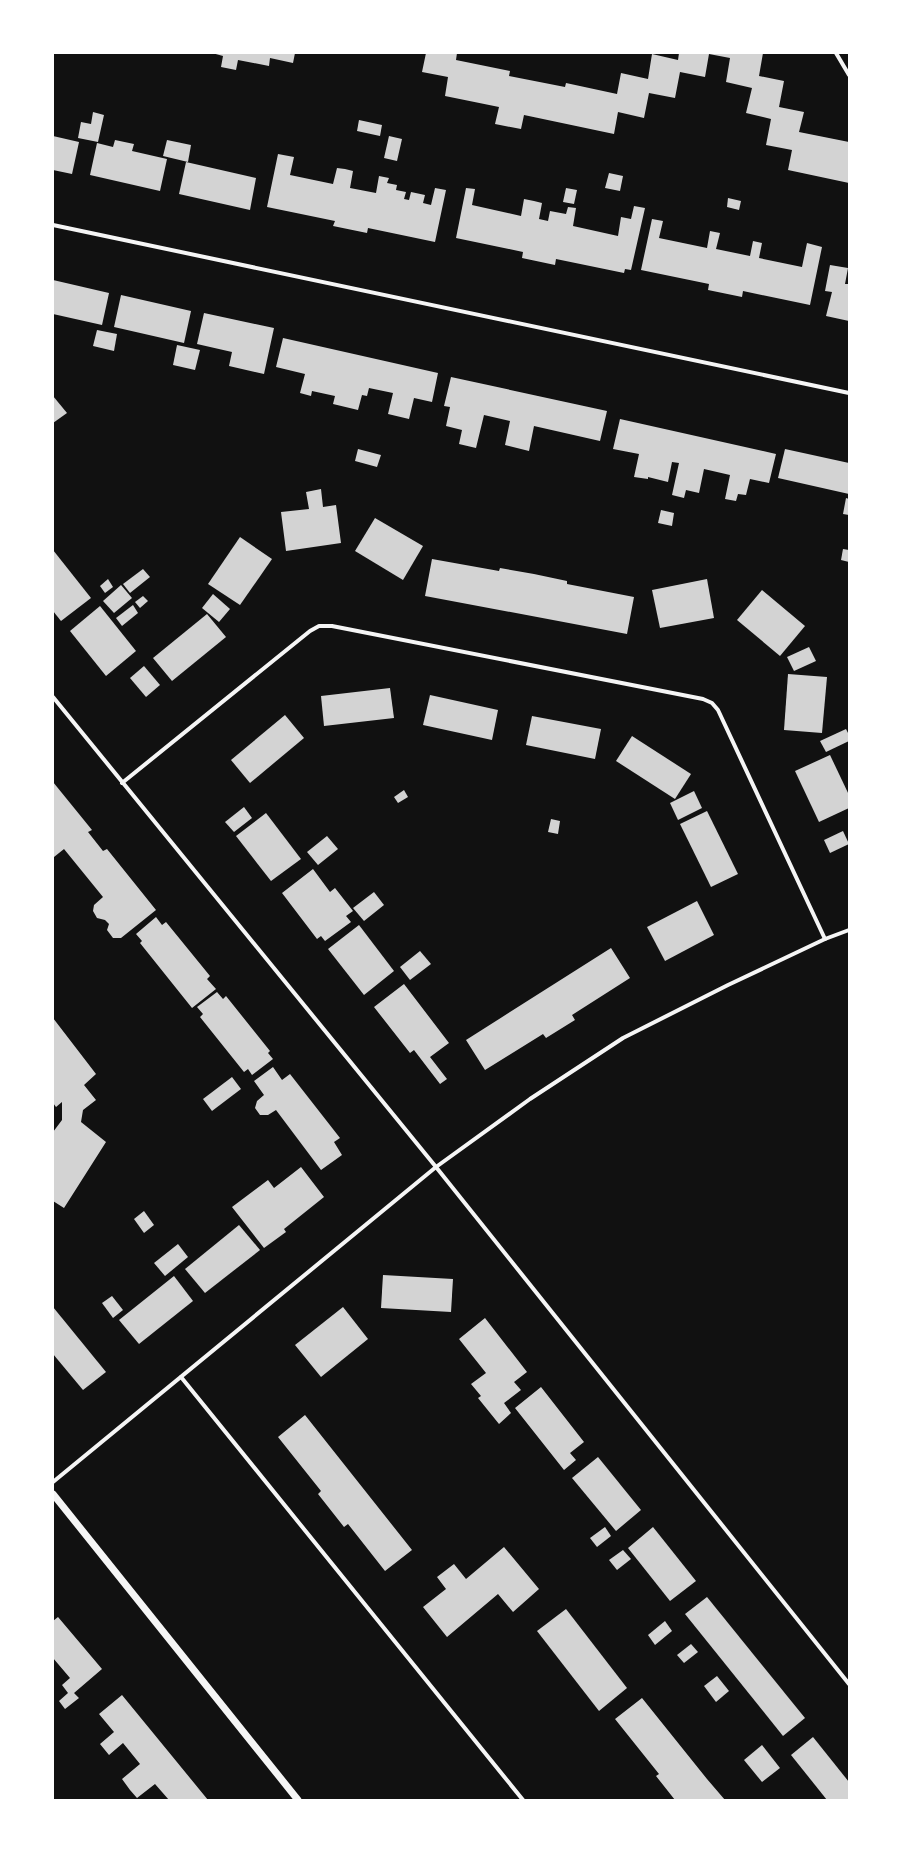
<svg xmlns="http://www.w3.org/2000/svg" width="902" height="1853" font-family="'Roboto Condensed',sans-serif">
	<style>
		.building { fill: #d3d3d3 }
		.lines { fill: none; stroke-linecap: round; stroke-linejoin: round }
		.minor { stroke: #f5f5f5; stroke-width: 4 }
		.tertiary { stroke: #f5f5f5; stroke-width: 7 }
	</style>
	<rect width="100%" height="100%" fill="#111"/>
	<g class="building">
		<polygon points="212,53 295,53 293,63 270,58 269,66 238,60 236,70 221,67 223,56"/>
		<polygon points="426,53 457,53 456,60 510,71 509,76 565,87 566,83 617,94 621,73 648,79 652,54 678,60 679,53 763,53 759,76 784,81 779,107 804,112 799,132 849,142 849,183 788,170 792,150 766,145 771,119 746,113 752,88 726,82 730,58 709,54 705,77 680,72 675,98 649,93 644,118 618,112 614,134 524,115 521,129 495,124 499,107 445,96 448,77 422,72"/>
		<polygon points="93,112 104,115 98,142 78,138 81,122 91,124"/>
		<polygon points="359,120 382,125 380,136 357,131"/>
		<polygon points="53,136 79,142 72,174 53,170"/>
		<polygon points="389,136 402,139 397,161 384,158"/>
		<polygon points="115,140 134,144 132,151 167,159 160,191 90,175 97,143 113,147"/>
		<polygon points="167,140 191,145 188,162 163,156"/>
		<polygon points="278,154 294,157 290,175 333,184 337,168 345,169 353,171 350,188 376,193 379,176 389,178 387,183 397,185 396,190 406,192 404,199 409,200 411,192 425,195 423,203 431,205 435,188 446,190 435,242 368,228 367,233 333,226 335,221 267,207"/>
		<polygon points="186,162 256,178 250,210 179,194"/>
		<polygon points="609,173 623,176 620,191 605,188"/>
		<polygon points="466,188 475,189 472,205 521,216 524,199 534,201 542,203 539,219 548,221 550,211 566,214 568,207 576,208 573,226 618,236 621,217 631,219 634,206 645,208 631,270 625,269 624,273 556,259 555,265 522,258 523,252 456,238"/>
		<polygon points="566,188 577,190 574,204 563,202"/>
		<polygon points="728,198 741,201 739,210 727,207"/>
		<polygon points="652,219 663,221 659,238 707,248 710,231 720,233 716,249 750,256 753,241 762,243 759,258 802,267 807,243 822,247 810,305 743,291 742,297 708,290 709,284 641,270"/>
		<polygon points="830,265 848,268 845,284 849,284 849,321 826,316 832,292 825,291"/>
		<polygon points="53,280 109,293 102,325 53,314"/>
		<polygon points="121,295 191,311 184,343 114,327"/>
		<polygon points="204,313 274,328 264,374 229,366 232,352 197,344"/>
		<polygon points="97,330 117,334 114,351 93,346"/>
		<polygon points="283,338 438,373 432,402 414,398 409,419 388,414 393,393 369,388 367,396 362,395 358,410 333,404 335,396 312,391 311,396 300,393 305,374 276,367"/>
		<polygon points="177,345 200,350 195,370 173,365"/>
		<polygon points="451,377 607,411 600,441 534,426 529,451 505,445 510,421 484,415 476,448 459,444 462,430 446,426 450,407 444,406"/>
		<polygon points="53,396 67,413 53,423"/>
		<polygon points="620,419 776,454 769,483 750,479 746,495 738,494 736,501 725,499 730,475 704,469 699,493 686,490 684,498 672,495 679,463 672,462 668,482 648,477 648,479 634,477 639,454 613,449"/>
		<polygon points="358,449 381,455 377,467 355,461"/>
		<polygon points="785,449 849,463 849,494 778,478"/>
		<polygon points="321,489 323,507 336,505 341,543 286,551 281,512 309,509 306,492"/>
		<polygon points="846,498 849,499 849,515 843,514"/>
		<polygon points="661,510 674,513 672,526 658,523"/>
		<polygon points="375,518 423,546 403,580 355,551"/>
		<polygon points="240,537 272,559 240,605 208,584"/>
		<polygon points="843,549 849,550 849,562 841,560"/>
		<polygon points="53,550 91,598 61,621 53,611"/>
		<polygon points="432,559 499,571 500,568 534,574 567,581 567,584 634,597 627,634 425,596"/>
		<polygon points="143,569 150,577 130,593 123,584"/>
		<polygon points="108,579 113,587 105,593 100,586"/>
		<polygon points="707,579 714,618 660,628 652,590"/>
		<polygon points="121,585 132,598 114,613 103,601"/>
		<polygon points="762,590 805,626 780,656 737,620"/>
		<polygon points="213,594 230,609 219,622 202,608"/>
		<polygon points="143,596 148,601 140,608 135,602"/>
		<polygon points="133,605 138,613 122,626 116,618"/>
		<polygon points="100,606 136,651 106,676 70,631"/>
		<polygon points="207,614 226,637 172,681 153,658"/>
		<polygon points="809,647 816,661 794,671 787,657"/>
		<polygon points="144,666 160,685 146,697 130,678"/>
		<polygon points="788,674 827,677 822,733 784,730"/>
		<polygon points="390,688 394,718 324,726 321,696"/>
		<polygon points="430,695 498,710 492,740 423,725"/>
		<polygon points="285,715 304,738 250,783 231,760"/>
		<polygon points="532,716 601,729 595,759 526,745"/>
		<polygon points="846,729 849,735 849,741 826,752 820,741"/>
		<polygon points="632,736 691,774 675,799 616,761"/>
		<polygon points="830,755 849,795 849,808 819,822 795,771"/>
		<polygon points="53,782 92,830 88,832 103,851 107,849 156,910 121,938 113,938 107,930 109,924 105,920 97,918 93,911 94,905 103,897 64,849 54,857 53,856"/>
		<polygon points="404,790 408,797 398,803 394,797"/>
		<polygon points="694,791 702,808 678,820 670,803"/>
		<polygon points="244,807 252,818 234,832 225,822"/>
		<polygon points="707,811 738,874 711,887 680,824"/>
		<polygon points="266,813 301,859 271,881 236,836"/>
		<polygon points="551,819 560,821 558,834 548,832"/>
		<polygon points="843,831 849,844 830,853 824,840"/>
		<polygon points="327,836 338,849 318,865 307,852"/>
		<polygon points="313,869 330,892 335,888 353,911 346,916 351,922 325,941 321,936 317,939 282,893"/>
		<polygon points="374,892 384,905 364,921 353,908"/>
		<polygon points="697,901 714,935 665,961 647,927"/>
		<polygon points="156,917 162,925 166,922 210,976 207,979 216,989 192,1008 140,943 142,941 136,934"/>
		<polygon points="359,925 394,971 364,995 328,949"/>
		<polygon points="611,948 630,978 572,1015 575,1020 546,1038 543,1034 485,1070 466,1040"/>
		<polygon points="420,951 431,964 410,980 400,967"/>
		<polygon points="404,984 449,1043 430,1057 447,1079 440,1084 414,1050 410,1053 374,1007"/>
		<polygon points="217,992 223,999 226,996 270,1051 268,1053 273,1059 252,1075 248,1069 244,1072 200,1017 203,1014 197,1007"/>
		<polygon points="53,1018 96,1074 84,1085 96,1100 83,1110 81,1122 106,1142 64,1208 53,1201 53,1132 62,1120 62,1102 56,1107 53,1103"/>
		<polygon points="273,1067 282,1080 290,1074 340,1138 334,1142 342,1155 321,1170 276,1110 268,1115 260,1115 255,1108 257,1101 264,1095 254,1081"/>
		<polygon points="232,1077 241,1089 212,1111 203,1099"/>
		<polygon points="301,1167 324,1197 284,1229 286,1232 264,1248 232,1207 268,1180 274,1188"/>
		<polygon points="144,1211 154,1225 144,1233 134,1219"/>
		<polygon points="239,1225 260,1250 205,1293 185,1269"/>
		<polygon points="178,1244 188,1257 165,1276 154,1263"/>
		<polygon points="383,1275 453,1279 451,1312 381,1308"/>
		<polygon points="174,1276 193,1301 139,1344 119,1320"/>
		<polygon points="112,1296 123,1310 113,1318 102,1303"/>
		<polygon points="53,1307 106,1372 83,1390 53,1354"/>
		<polygon points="343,1307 368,1339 321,1377 295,1345"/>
		<polygon points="485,1318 527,1372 514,1382 521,1390 504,1403 511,1413 499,1424 478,1398 481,1396 471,1384 486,1373 459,1339"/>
		<polygon points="541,1387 584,1442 570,1453 576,1460 564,1470 515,1408"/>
		<polygon points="305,1415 412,1550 385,1571 348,1524 344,1527 318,1494 321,1491 278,1437"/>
		<polygon points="598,1457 641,1510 616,1531 572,1478"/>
		<polygon points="605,1527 611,1536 597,1547 590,1538"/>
		<polygon points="653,1527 696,1581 670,1601 628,1548"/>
		<polygon points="504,1547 539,1589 513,1612 498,1594 447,1637 423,1607 446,1589 437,1577 454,1564 466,1579"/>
		<polygon points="623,1550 631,1559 617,1570 609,1560"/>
		<polygon points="707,1597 805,1718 783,1736 685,1614"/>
		<polygon points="566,1609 627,1688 599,1711 537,1631"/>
		<polygon points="58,1617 102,1669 74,1693 79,1698 65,1709 59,1701 68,1693 62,1685 70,1678 53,1658 53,1621"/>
		<polygon points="665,1621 672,1631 655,1645 648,1635"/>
		<polygon points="691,1644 698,1652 684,1663 677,1655"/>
		<polygon points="717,1676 729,1691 716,1702 704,1686"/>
		<polygon points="122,1695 172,1756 208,1800 169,1800 155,1784 137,1798 130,1790 122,1779 140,1764 123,1743 109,1755 100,1744 114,1732 99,1714"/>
		<polygon points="642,1698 707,1779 725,1800 675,1800 656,1776 659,1774 615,1719"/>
		<polygon points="813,1737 849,1782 849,1800 827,1800 791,1755"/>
		<polygon points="762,1745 780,1768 762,1782 744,1760"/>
	</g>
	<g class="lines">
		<g class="minor">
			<polyline points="836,53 849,75"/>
			<polyline points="53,225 849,393"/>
			<polyline points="53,697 436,1167 849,1684"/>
			<polyline points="122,783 310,631 319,626 332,626 703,699 712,703 718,710 825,939"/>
			<polyline points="181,1377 523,1800"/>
			<polyline points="53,1482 436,1167 530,1099 623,1038 728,985 825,939 849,930"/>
		</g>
		<polyline class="tertiary" points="53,1494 298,1800"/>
	</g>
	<rect width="902" height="1853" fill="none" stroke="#ffffff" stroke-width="108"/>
</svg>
